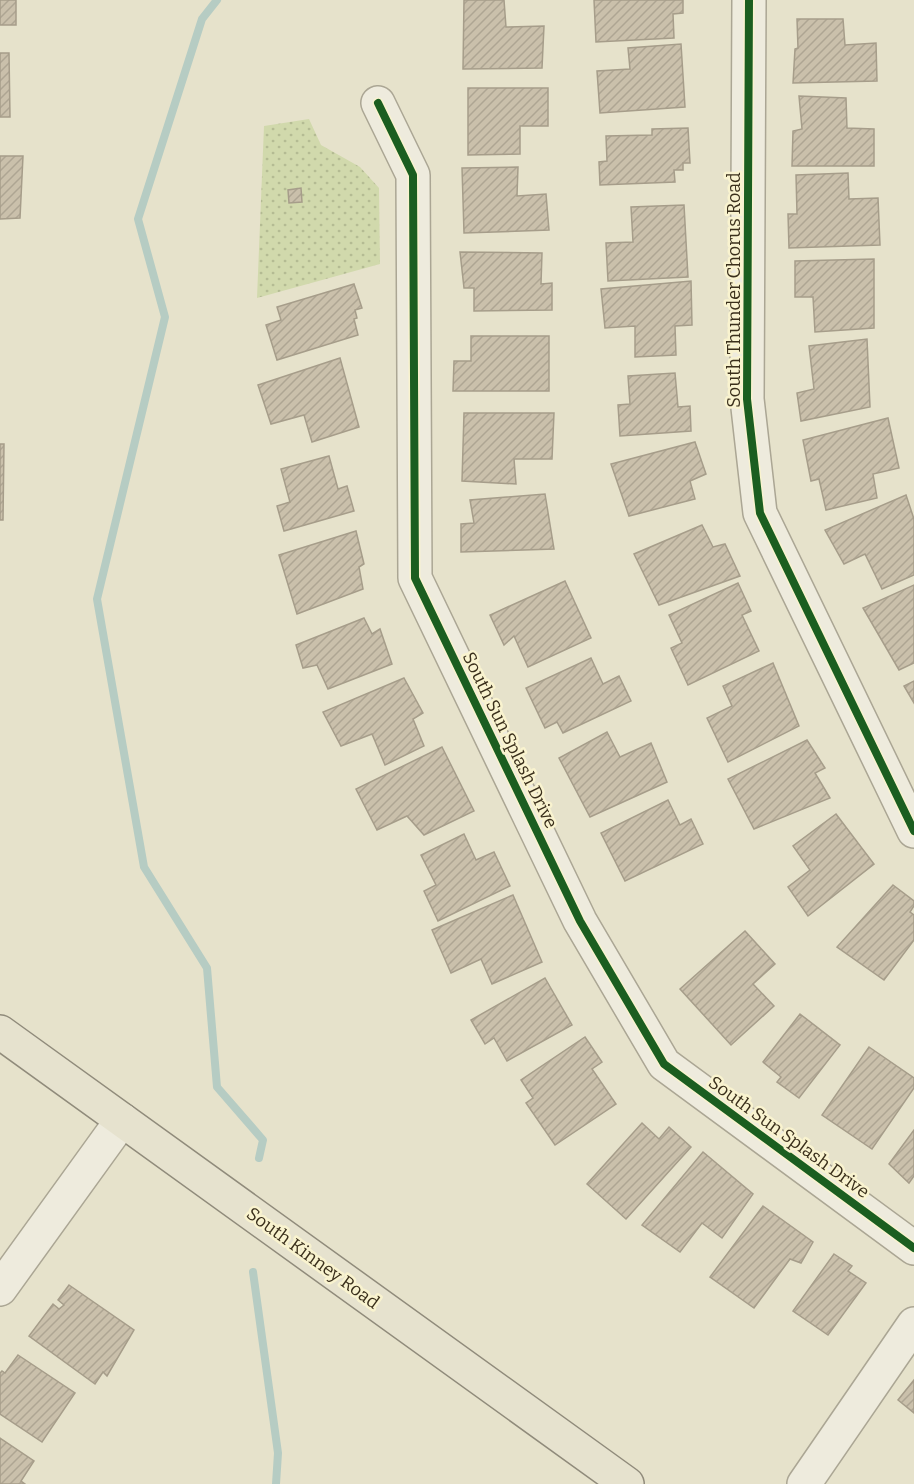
<svg xmlns="http://www.w3.org/2000/svg" width="914" height="1484" font-family="Bitter,serif">
	<style>
		.park { fill: url(#park-dots) }
		.lines { fill: none; stroke-linecap: round; stroke-linejoin: round }
		.stream { stroke: #b6ccc3; stroke-width: 8 }
		.building { fill: url(#building-hatch); stroke: #a69d8a; stroke-width: 1.5 }
		.minor-casing { stroke: #aba694; stroke-width: 36 }
		.major-casing { stroke: #908b7b; stroke-width: 36 }
		.minor { stroke: #eeebdd; stroke-width: 33 }
		.major { stroke: #e6e2ce; stroke-width: 33 }
		.cycleway-casing { stroke: #f9f3cf; stroke-width: 11 }
		.cycleway { stroke: #1b5e20; stroke-width: 8 }
		.labels { text-anchor: middle; stroke-width: 5; stroke-linejoin: round; paint-order: stroke }
		.street-label { font-size: 18px; fill: #3a2f1b; stroke: #f9f3cf }
	</style>
	<defs>
		<pattern id="park-dots" width="8" height="8" patternUnits="userSpaceOnUse" patternTransform="scale(1.5)"><rect width="8" height="8" fill="#d1d9ac"/><path d="M2 2h.1M6 6h.1" fill="none" stroke="#b4bb93" stroke-width="1.8" stroke-linecap="round"/></pattern>
		<pattern id="building-hatch" width="6" height="6" patternUnits="userSpaceOnUse" patternTransform="scale(1.5)"><rect width="6" height="6" fill="#cac0ab"/><path d="M-1 1l2-2M0 6l6-6M5 7l2-2" fill="none" stroke="#aea593"/></pattern>
	</defs>
	<rect width="100%" height="100%" fill="#e6e2cb"/>
	<polygon class="park" points="309,119 321,145 360,167 379,188 380,264 257,298 264,126"/>
	<g class="lines">
		<g class="stream">
			<polyline points="217,0 202,19 138,219 165,317 97,599 144,867 207,968 217,1087 263,1140 259,1158"/>
			<polyline points="253,1272 278,1453 276,1484"/>
		</g>
	</g>
	<g class="building">
		<rect x="0" y="0" width="16" height="25"/>
		<polygon points="464,0 504,0 506,27 544,26 542,68 463,69"/>
		<polygon points="594,0 683,0 683,13 673,14 674,38 596,42"/>
		<polygon points="797,19 843,19 845,45 876,43 877,81 793,83 795,49 798,48"/>
		<polygon points="681,44 685,107 600,113 597,71 630,69 628,48"/>
		<polygon points="0,53 9,53 10,117 0,117"/>
		<polygon points="468,88 548,88 548,126 520,126 520,154 468,155"/>
		<polygon points="799,96 846,98 847,128 874,129 874,166 792,166 793,131 802,129"/>
		<polygon points="688,128 690,163 683,163 683,170 674,170 675,182 600,185 599,162 607,161 606,136 652,135 652,129"/>
		<polygon points="0,156 23,156 20,218 0,219"/>
		<polygon points="518,167 517,196 546,194 549,230 464,233 462,168"/>
		<polygon points="848,173 849,199 878,198 880,245 789,248 788,214 797,214 796,175"/>
		<polygon points="301,188 302,202 289,203 288,190"/>
		<polygon points="684,205 688,277 608,281 606,243 633,242 631,207"/>
		<polygon points="460,252 542,253 541,284 552,283 552,310 474,311 474,288 464,288"/>
		<polygon points="874,259 874,328 815,332 813,297 795,297 795,261"/>
		<polygon points="691,281 692,325 675,326 676,355 635,357 635,326 605,328 601,289"/>
		<polygon points="354,284 362,308 355,310 357,318 354,319 358,335 277,360 266,325 281,320 277,307"/>
		<polygon points="471,336 549,336 549,391 453,391 454,361 471,361"/>
		<polygon points="867,339 870,407 801,421 797,393 814,389 809,346"/>
		<polygon points="340,358 359,427 312,442 304,415 271,424 258,385"/>
		<polygon points="675,373 678,407 690,406 691,431 620,436 618,405 630,404 628,376"/>
		<polygon points="464,413 554,413 552,459 514,459 516,484 462,481"/>
		<polygon points="888,418 899,468 873,474 877,498 826,510 819,479 811,481 803,440"/>
		<polygon points="695,442 706,474 690,481 695,499 629,516 611,464"/>
		<polygon points="0,444 4,444 3,520 0,520"/>
		<polygon points="329,456 338,489 347,486 354,511 284,531 277,506 290,502 281,469"/>
		<polygon points="545,494 554,549 461,552 461,524 474,523 470,500"/>
		<polygon points="906,495 914,519 914,575 882,589 865,554 844,564 825,530"/>
		<polygon points="702,525 713,547 725,544 740,576 659,605 634,554"/>
		<polygon points="356,531 364,564 359,567 363,589 297,614 279,555"/>
		<polygon points="565,581 591,638 528,667 514,636 504,645 490,615"/>
		<polygon points="738,583 751,611 742,615 759,651 688,685 671,648 682,643 669,615"/>
		<polygon points="914,585 914,663 899,670 863,608"/>
		<polygon points="364,618 372,634 380,629 392,664 328,689 317,665 303,668 296,645"/>
		<polygon points="591,658 603,684 619,676 631,701 563,733 557,722 545,728 526,688"/>
		<polygon points="773,663 799,726 728,762 707,718 732,706 723,686"/>
		<polygon points="404,678 423,713 413,719 424,746 385,765 372,734 341,746 323,712"/>
		<polygon points="914,681 914,703 904,686"/>
		<polygon points="607,732 620,757 651,743 667,782 590,817 559,758"/>
		<polygon points="807,740 825,768 815,773 830,798 754,829 728,779"/>
		<polygon points="442,747 474,811 424,835 407,816 377,830 356,789"/>
		<polygon points="668,800 680,825 691,819 703,844 625,881 601,833"/>
		<polygon points="836,814 874,864 808,916 788,887 810,870 793,846"/>
		<polygon points="464,834 476,860 494,852 510,886 438,921 424,891 436,885 421,855"/>
		<polygon points="893,885 914,901 914,906 910,912 914,915 914,940 884,980 837,947"/>
		<polygon points="513,895 542,962 492,984 481,959 451,973 432,930"/>
		<polygon points="745,931 775,964 753,984 774,1006 731,1045 680,989"/>
		<polygon points="545,978 572,1025 507,1061 494,1038 485,1044 471,1020"/>
		<polygon points="800,1014 840,1045 799,1098 777,1082 781,1077 763,1062"/>
		<polygon points="585,1037 602,1062 592,1069 616,1104 555,1145 526,1103 533,1098 521,1080"/>
		<polygon points="869,1047 914,1078 914,1088 872,1149 822,1115"/>
		<polygon points="642,1123 659,1139 669,1127 691,1147 626,1219 587,1184"/>
		<polygon points="914,1130 914,1176 909,1183 889,1164"/>
		<polygon points="703,1152 753,1194 722,1238 702,1223 680,1252 642,1225"/>
		<polygon points="763,1206 813,1242 801,1263 790,1259 754,1308 710,1277"/>
		<polygon points="834,1254 852,1266 848,1271 866,1283 828,1335 793,1311"/>
		<polygon points="69,1285 134,1330 107,1376 103,1372 95,1384 29,1336 53,1304 59,1309 64,1305 58,1300"/>
		<polygon points="18,1355 75,1393 42,1442 0,1414 0,1373 2,1371 5,1373"/>
		<polygon points="914,1380 914,1413 898,1400"/>
		<polygon points="0,1438 34,1461 21,1481 25,1484 0,1484"/>
	</g>
	<g class="lines">
		<defs>
			<g id="minor">
				<polyline points="749,0 747,399 760,513 914,831"/>
				<polyline points="378,103 413,175 415,578 580,921 664,1064 914,1248"/>
				<polyline points="0,1289 122,1120"/>
				<polyline points="804,1484 914,1324"/>
			</g>
			<polyline id="major" points="0,1032 627,1484"/>
		</defs>
		<use href="#minor" class="minor-casing"/>
		<use href="#major" class="major-casing"/>
		<use href="#minor" class="minor"/>
		<use href="#major" class="major"/>
		<defs>
			<g id="cycleway">
				<polyline points="749,0 747,399 760,513 914,831"/>
				<polyline points="378,103 413,175 415,578 580,921 664,1064 914,1248"/>
			</g>
		</defs>
		<use href="#cycleway" class="cycleway-casing"/>
		<use href="#cycleway" class="cycleway"/>
	</g>
	<g class="labels">
		<g class="street-label">
			<text transform="translate(734 290) rotate(-90)" y="6">South Thunder Chorus Road</text>
			<text transform="translate(510 740) rotate(64)" y="6">South Sun Splash Drive</text>
			<text transform="translate(789 1137) rotate(36)" y="6">South Sun Splash Drive</text>
			<text transform="translate(313 1258) rotate(36)" y="6">South Kinney Road</text>
		</g>
	</g>
</svg>
